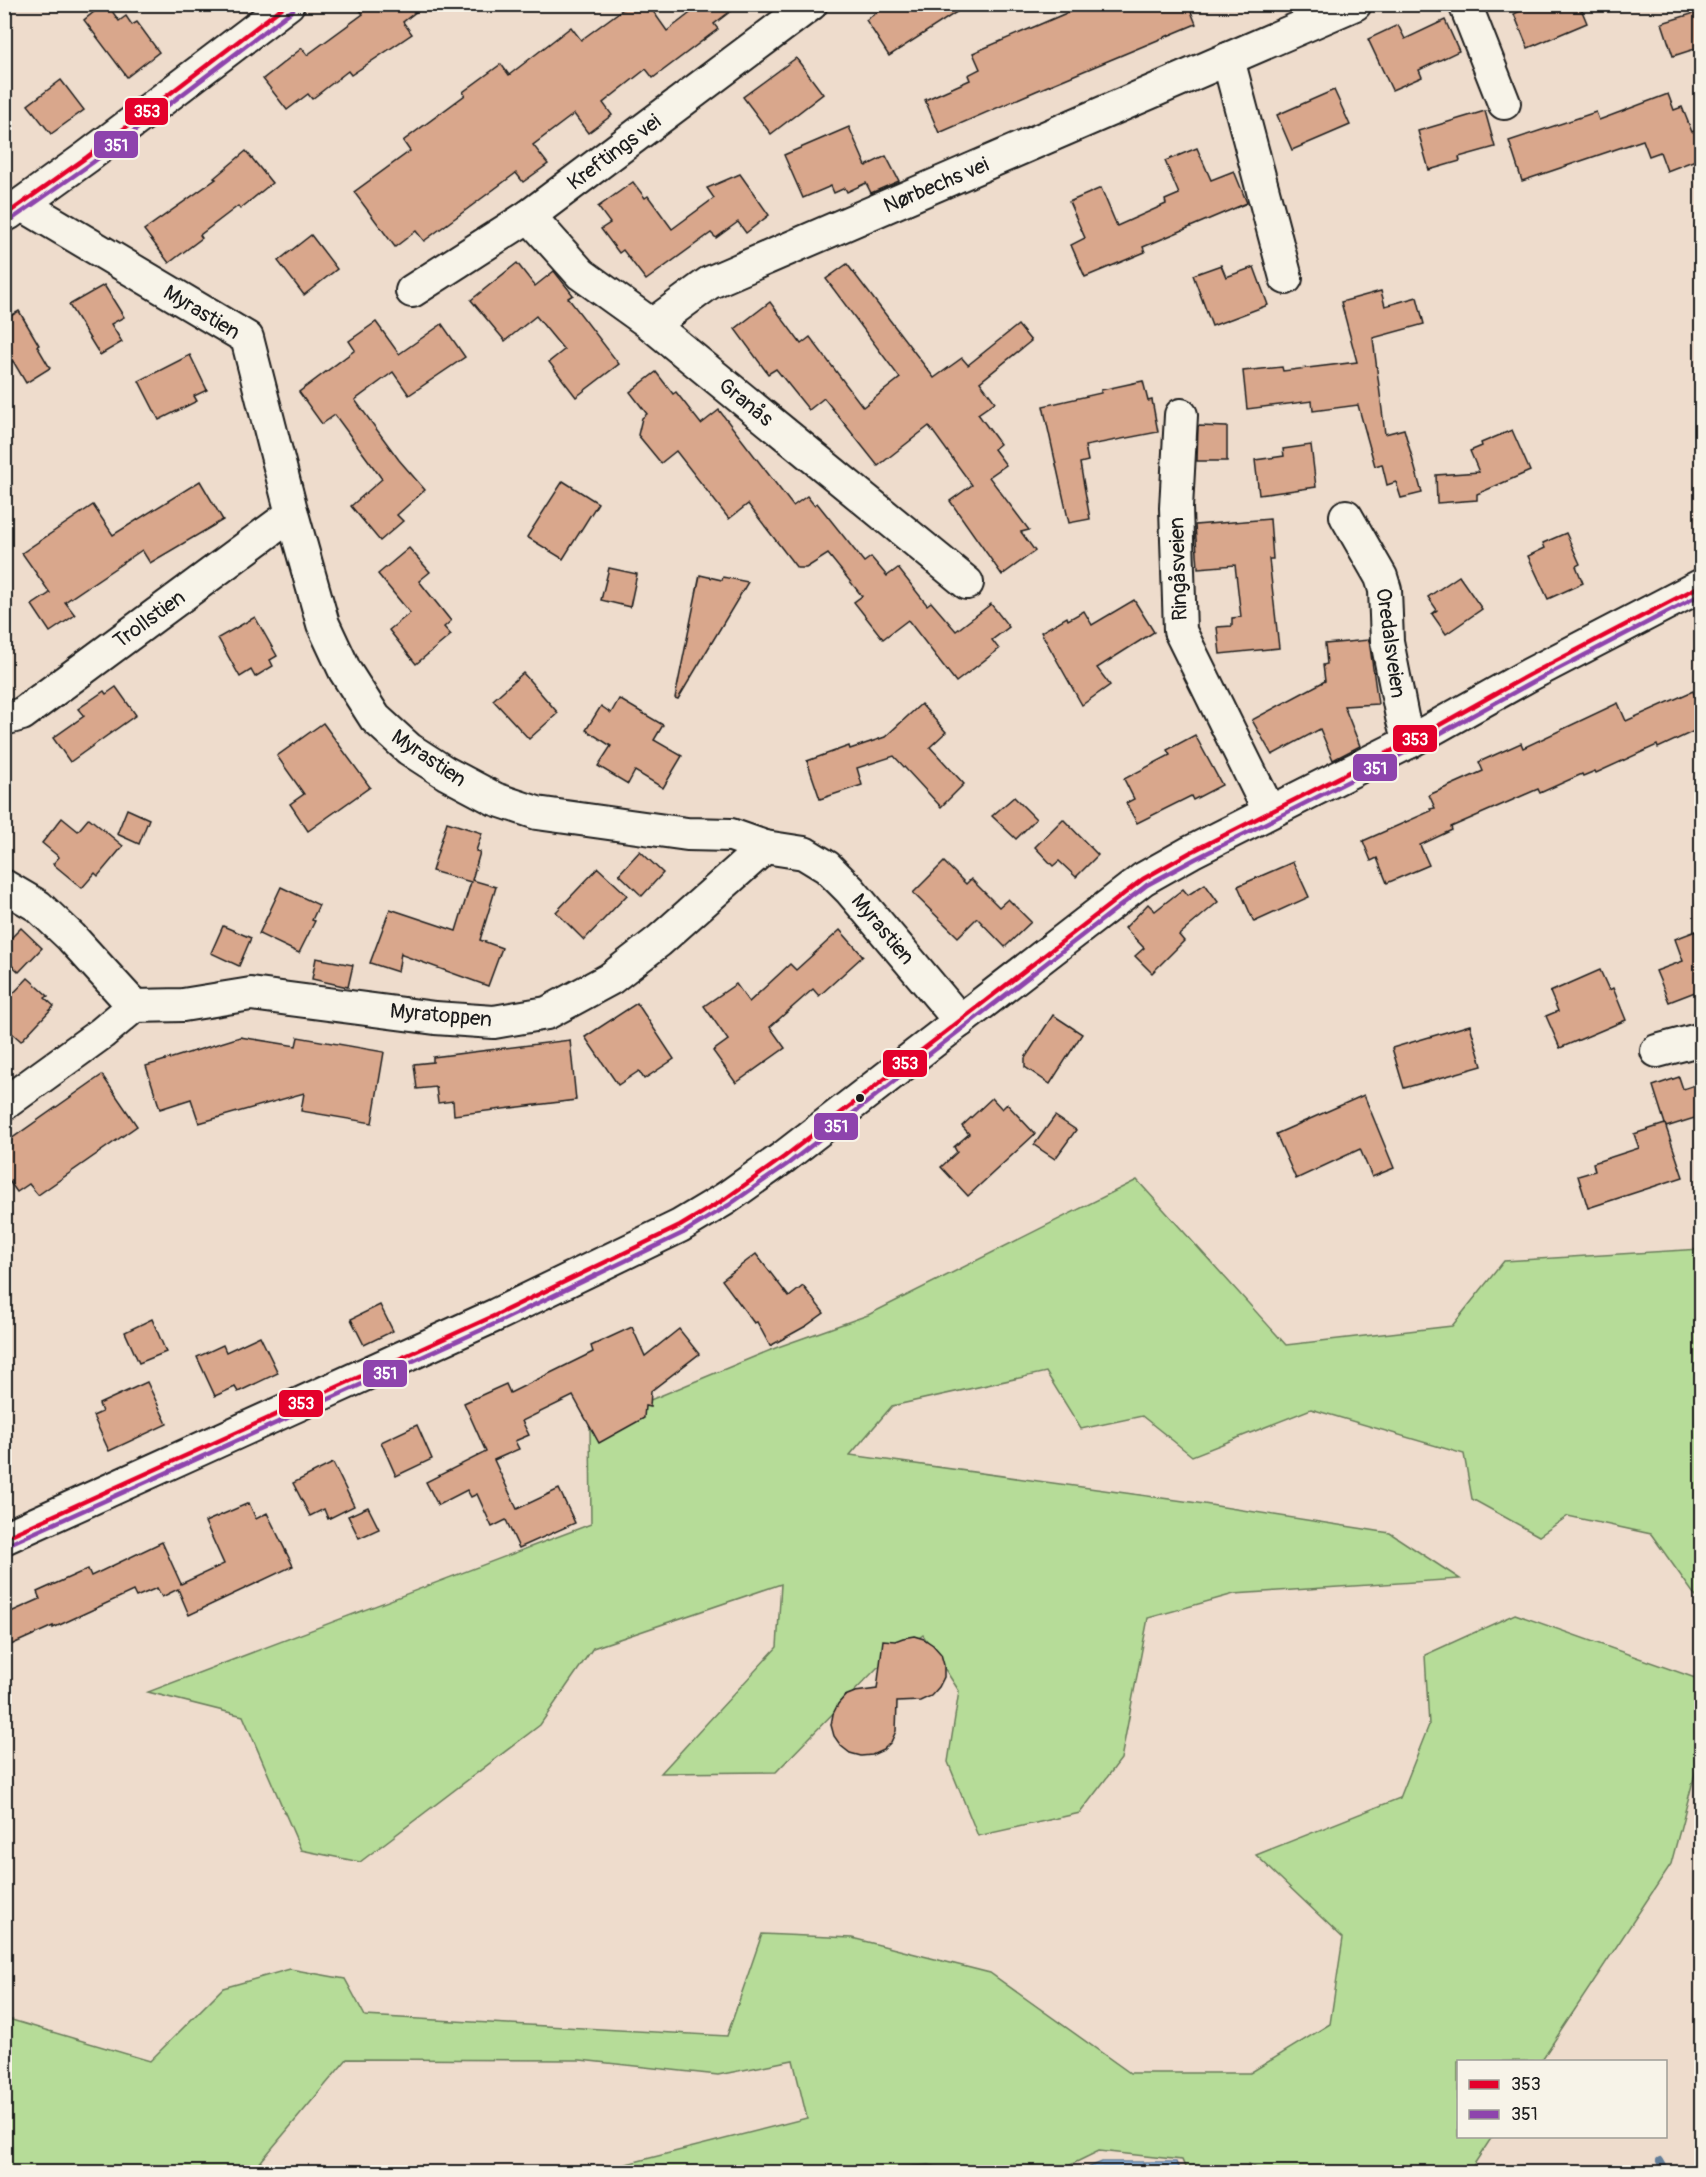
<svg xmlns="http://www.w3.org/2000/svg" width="1706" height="2177" font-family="Pangolin,sans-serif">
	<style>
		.green { fill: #b6dc98; stroke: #697c5a; stroke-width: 1.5 }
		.water { fill: #92bfec; stroke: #637e99; stroke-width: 1.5 }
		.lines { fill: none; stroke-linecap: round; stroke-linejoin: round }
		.shore { stroke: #4b5d6f; stroke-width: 1.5 }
		.stream { stroke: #637e99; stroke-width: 8 }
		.building { fill: #d9a78c; stroke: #1c1c1c; stroke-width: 1.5 }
		.minor-casing { stroke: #1c1c1c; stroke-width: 36 }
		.minor { stroke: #f7f3e8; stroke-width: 32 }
		.bus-1-casing { stroke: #f7f3e8; stroke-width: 9 }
		.bus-2-casing { stroke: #f7f3e8; stroke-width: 9 }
		.bus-1 { stroke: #e4002b; stroke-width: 4.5 }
		.bus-2 { stroke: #8e44ad; stroke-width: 4.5 }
		.bus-dot { fill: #1c1c1c; stroke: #f7f3e8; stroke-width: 2 }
		.labels { text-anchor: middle; stroke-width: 5; stroke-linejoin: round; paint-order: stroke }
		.street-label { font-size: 21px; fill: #1c1c1c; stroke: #f7f3e8 }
		.line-badge { stroke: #f7f3e8; stroke-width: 2 }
		.badge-label { font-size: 16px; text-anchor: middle; font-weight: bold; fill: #fff }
	</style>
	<rect width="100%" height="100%" fill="#eedccc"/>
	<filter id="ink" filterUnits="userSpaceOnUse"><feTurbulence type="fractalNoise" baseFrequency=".0167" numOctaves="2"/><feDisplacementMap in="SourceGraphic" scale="12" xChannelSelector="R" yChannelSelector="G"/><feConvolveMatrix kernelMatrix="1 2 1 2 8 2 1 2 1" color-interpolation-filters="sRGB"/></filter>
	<g filter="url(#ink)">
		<g class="green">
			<polygon points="1137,1180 1286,1345 1452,1326 1504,1261 1701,1249 1701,1604 1651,1534 1568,1516 1539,1536 1472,1499 1464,1454 1311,1409 1192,1456 1142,1416 1081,1429 1046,1372 892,1406 850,1455 1191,1502 1390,1533 1460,1579 1234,1594 1148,1618 1121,1759 1080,1813 978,1836 948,1762 959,1691 923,1635 877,1668 776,1772 661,1773 777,1647 781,1584 593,1648 540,1725 360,1862 301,1850 243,1716 148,1692 591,1524 590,1425 778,1347 868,1315"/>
			<polygon points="1515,1614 1701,1680 1701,1751 1671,1864 1541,2061 1458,2062 1458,2136 1492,2137 1469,2172 1263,2172 1249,2164 1242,2172 1187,2172 1182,2160 1099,2151 1056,2172 956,2172 929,2165 847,2172 595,2172 807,2118 793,2060 718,2075 580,2060 347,2059 252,2172 5,2172 5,2018 150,2061 223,1988 290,1969 345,1979 365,2016 727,2036 762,1934 852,1938 990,1973 1130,2073 1250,2073 1330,2024 1343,1938 1256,1855 1400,1798 1429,1725 1425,1655"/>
		</g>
		<polygon class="water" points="1102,2162 1176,2162 1180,2172 1077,2172"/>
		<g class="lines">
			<polyline class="shore" points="1093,2172 1103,2168 1170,2168 1174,2172"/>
			<polyline class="stream" points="1660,2161 1666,2172"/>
		</g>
		<g class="building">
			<polygon points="104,4 107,4 119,21 126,16 132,25 137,22 159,52 127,77 84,20"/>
			<polygon points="355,4 426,4 403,22 412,34 351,75 348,71 312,99 308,94 287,110 263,79 302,48 307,55 363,14"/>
			<polygon points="630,4 648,4 667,31 702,4 740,4 714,24 718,29 653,78 646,69 603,103 612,115 588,133 574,114 533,145 548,164 523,182 516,173 424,241 416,231 395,247 354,192 410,151 403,141 465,95 463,92 501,64 509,75 571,27 581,40"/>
			<polygon points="889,4 969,4 889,56 866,20"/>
			<polygon points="1068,4 1188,4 1196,24 1036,91 939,133 925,100 970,80 968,75 980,69 973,53 1071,11"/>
			<polygon points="1535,4 1579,4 1587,23 1528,48 1514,14"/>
			<polygon points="1701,11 1701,47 1673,56 1662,23"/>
			<polygon points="1445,20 1459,51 1419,70 1422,77 1392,90 1368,39 1398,25 1405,39"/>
			<polygon points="796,58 823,94 771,134 743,97"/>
			<polygon points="61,80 84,110 51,134 28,105"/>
			<polygon points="1334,90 1350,125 1292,150 1277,115"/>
			<polygon points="1668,94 1674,110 1682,107 1692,132 1701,128 1701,158 1667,171 1660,152 1649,156 1643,140 1522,181 1509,141 1596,112 1599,120"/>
			<polygon points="1485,111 1495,147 1459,157 1460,161 1429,170 1418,131"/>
			<polygon points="849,127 866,166 886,156 899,181 871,193 866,183 847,192 845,188 834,193 831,186 803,198 784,155"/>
			<polygon points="1197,148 1211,180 1234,171 1247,203 1143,247 1145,252 1085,277 1071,245 1085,238 1069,202 1101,188 1117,226 1166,204 1165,200 1179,194 1165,161"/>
			<polygon points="246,151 272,183 240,209 238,206 200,235 202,238 169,263 144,230 216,179 214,178"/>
			<polygon points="740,174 769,215 746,233 738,222 716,238 711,233 646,280 623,250 619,253 601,229 610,223 598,207 633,182 645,198 648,196 672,229 714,198 707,188"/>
			<polygon points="311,235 337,269 304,295 278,261"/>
			<polygon points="517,263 535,286 554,271 573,295 568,298 619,364 576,397 549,362 564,350 536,316 505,341 471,300"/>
			<polygon points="847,264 934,378 962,358 968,365 1018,325 1031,341 980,382 995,402 978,414 1000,444 994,449 1006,465 989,477 1029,530 1021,532 1035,551 1002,575 950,501 972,485 929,426 878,466 824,398 809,410 776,369 768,374 735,329 770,302 801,344 810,337 863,407 900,378 826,279"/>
			<polygon points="1221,265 1226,277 1254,267 1268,305 1212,326 1193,275"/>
			<polygon points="104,285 124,317 111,324 122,342 100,355 69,305"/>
			<polygon points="1381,291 1385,306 1417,297 1424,324 1373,338 1385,434 1404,429 1422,493 1401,498 1396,482 1387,485 1382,464 1375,466 1358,405 1313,411 1312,401 1247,409 1243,371 1282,367 1283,371 1357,362 1341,302"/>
			<polygon points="19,311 39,345 37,346 50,368 26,383 13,361 4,366 4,320"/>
			<polygon points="376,322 399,354 442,324 465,357 409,395 393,372 355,400 399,460 425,490 397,515 403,521 380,541 351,506 382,479 335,415 322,424 299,392 355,350 349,341"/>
			<polygon points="190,355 207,390 194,396 197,401 159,420 139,381"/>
			<polygon points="656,372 673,394 676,392 701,424 719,410 793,506 807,496 814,505 817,503 864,562 871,557 887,576 898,568 927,605 931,602 956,631 991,604 1009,627 992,640 999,649 956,682 908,620 883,639 854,602 862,596 828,554 806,568 797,568 748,504 729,519 676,451 661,463 638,435 642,418 647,414 630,392"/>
			<polygon points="1143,381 1148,401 1152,400 1158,432 1085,446 1088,461 1080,463 1090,519 1069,523 1043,406 1101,393 1101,390"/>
			<polygon points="1198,426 1227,427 1227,461 1197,461"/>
			<polygon points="1512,430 1530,471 1477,494 1477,500 1437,503 1436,475 1479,472 1470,451 1482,446 1481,443"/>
			<polygon points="1311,445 1316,487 1259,495 1255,460 1284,456 1283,449"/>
			<polygon points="200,481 223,520 150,563 142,550 65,602 75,615 50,632 32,605 50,593 22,553 93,505 113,535"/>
			<polygon points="563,481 598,503 563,559 527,537"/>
			<polygon points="1270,519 1273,559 1269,559 1279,648 1220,654 1217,627 1232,626 1232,618 1241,617 1235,565 1198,568 1195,525"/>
			<polygon points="1566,533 1580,564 1576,566 1583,583 1548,599 1528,556 1545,548 1543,543"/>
			<polygon points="409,548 430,572 419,581 451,621 444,627 451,635 416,664 389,630 410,613 378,574"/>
			<polygon points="609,568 637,574 630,607 601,600"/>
			<polygon points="700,575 722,580 723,577 748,582 678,699 675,698"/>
			<polygon points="1459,576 1482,609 1446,634 1432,614 1437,610 1428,597"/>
			<polygon points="1134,600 1154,632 1097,668 1110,685 1082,705 1041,632 1067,617 1068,620 1084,611 1092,625"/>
			<polygon points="255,617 277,656 270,660 273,666 255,677 251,670 240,677 218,638"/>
			<polygon points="1369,640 1378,704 1344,706 1360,746 1333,760 1320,729 1272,755 1252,720 1325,681 1323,665 1327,664 1325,644"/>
			<polygon points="523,673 558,713 529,739 493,700"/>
			<polygon points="116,687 136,715 70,762 53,738 84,716 78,709 104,691 106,694"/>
			<polygon points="1693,691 1701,710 1701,728 1658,748 1657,745 1596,773 1595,771 1583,776 1582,774 1540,793 1538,789 1451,827 1452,830 1420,845 1429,865 1387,883 1377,858 1371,861 1363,841 1431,811 1430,809 1435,808 1429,795 1483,771 1479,762 1521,743 1523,748 1618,703 1626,721"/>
			<polygon points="619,699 663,725 654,740 682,756 663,788 635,771 628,784 598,766 611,746 586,730 601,706 611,713"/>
			<polygon points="921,704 946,732 930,747 964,784 941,807 894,756 857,768 862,785 820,799 807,761 849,746 850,749 885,737"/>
			<polygon points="323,723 370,787 308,831 290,804 304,794 277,756"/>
			<polygon points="1195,735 1222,785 1193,800 1191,796 1137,823 1126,803 1134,799 1124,779 1170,755 1167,750"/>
			<polygon points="1014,797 1036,819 1016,839 992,816"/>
			<polygon points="127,809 149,819 139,844 117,834"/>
			<polygon points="62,818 78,831 89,818 123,846 98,876 95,873 82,888 53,864 59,857 42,843"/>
			<polygon points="1063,819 1098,855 1076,877 1059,861 1053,866 1035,847"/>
			<polygon points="447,822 482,833 476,851 480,852 472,880 496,887 480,940 502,948 488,986 402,955 401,953 398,972 370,963 390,909 456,931 471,882 432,871"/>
			<polygon points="640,851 663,873 642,896 619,874"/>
			<polygon points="944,862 966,884 971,879 999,907 1008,899 1031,922 1005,947 977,918 958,937 913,893"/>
			<polygon points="1293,862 1309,897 1254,922 1238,886"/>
			<polygon points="598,868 627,895 584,940 556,912"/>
			<polygon points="1205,884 1218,902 1179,935 1184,941 1152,973 1135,956 1144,948 1125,928 1148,904 1155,911 1183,889 1188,895"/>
			<polygon points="281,887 319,905 312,920 315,921 299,953 259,934"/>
			<polygon points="223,926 251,938 239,966 211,953"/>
			<polygon points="21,928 42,948 19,972 4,958 4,945"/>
			<polygon points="1701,929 1701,1004 1700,1005 1695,992 1669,1002 1656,971 1683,961 1675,939"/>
			<polygon points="840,930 863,956 819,996 813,989 770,1027 785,1048 736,1083 713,1051 728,1040 704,1006 736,984 749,1002 790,964 796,970"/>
			<polygon points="316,958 353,965 348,987 312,979"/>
			<polygon points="1600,970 1609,990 1613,988 1626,1020 1560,1048 1546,1016 1558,1011 1550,992"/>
			<polygon points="28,978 48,996 45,998 54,1006 21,1041 4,1026 4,1003"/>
			<polygon points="637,1003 674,1059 644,1079 639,1071 618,1085 585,1037"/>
			<polygon points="1053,1015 1082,1034 1050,1084 1025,1067 1025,1058"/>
			<polygon points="1470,1025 1482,1066 1404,1088 1392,1048"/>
			<polygon points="240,1037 296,1046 298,1037 384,1052 372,1123 301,1111 304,1093 199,1123 191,1099 160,1109 146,1066"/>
			<polygon points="570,1040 576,1100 454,1115 453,1101 438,1103 436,1087 417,1089 414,1064 433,1062 433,1057"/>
			<polygon points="102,1075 137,1126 38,1195 29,1184 17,1192 4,1174 4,1144"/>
			<polygon points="1679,1077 1683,1089 1701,1083 1701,1116 1666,1127 1653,1086"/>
			<polygon points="1364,1095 1394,1168 1372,1177 1360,1149 1296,1179 1276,1134"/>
			<polygon points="992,1098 1002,1109 1007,1104 1035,1134 968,1196 941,1167 957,1152 954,1147 969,1134 962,1126"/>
			<polygon points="1055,1116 1076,1130 1055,1159 1034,1145"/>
			<polygon points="1665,1124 1683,1177 1588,1208 1578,1176 1595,1171 1593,1163 1639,1148 1634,1134"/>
			<polygon points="756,1254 789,1297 803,1286 824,1313 806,1326 770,1346 757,1322 754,1323 722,1280"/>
			<polygon points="380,1305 393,1331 364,1345 351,1319"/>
			<polygon points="152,1319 166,1352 139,1363 125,1332"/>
			<polygon points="632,1327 645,1356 679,1329 699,1354 651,1391 650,1407 645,1406 644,1418 599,1443 573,1396 522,1421 529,1435 515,1441 519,1449 494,1460 517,1509 559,1489 575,1523 519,1548 506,1520 492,1527 477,1494 471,1497 467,1490 438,1505 426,1482 486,1452 464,1403 506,1384 510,1393 593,1352 591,1346"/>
			<polygon points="260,1336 278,1373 238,1392 235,1387 215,1396 197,1357 223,1345 226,1352"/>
			<polygon points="147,1382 167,1424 109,1451 93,1416 102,1412 99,1404"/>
			<polygon points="417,1425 432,1459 396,1476 381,1442"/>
			<polygon points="333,1463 354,1506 328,1519 324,1509 310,1516 293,1483"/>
			<polygon points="249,1503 256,1519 267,1513 293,1566 189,1615 178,1589 162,1597 157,1588 136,1597 133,1591 53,1628 53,1626 4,1648 4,1615 40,1599 37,1592 88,1569 91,1576 162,1542 181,1584 224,1564 205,1522"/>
			<polygon points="368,1507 379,1529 359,1538 348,1516"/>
			<polygon points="914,1636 924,1639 933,1645 941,1654 944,1665 944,1677 939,1687 931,1696 920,1701 897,1702 896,1731 891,1742 883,1750 872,1755 861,1756 850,1753 841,1746 834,1736 831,1725 833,1714 838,1704 845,1696 855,1692 877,1689 883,1640 895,1641 903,1638"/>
		</g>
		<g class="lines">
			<defs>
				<g id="minor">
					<polyline points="1465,4 1504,103"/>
					<polyline points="1228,59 1286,278"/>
					<polyline points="23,205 247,338 292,514 323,624 345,671 375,718 409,749 446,773 495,799 537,813 687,834 731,835 765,847 804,853 827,867 850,890 960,1021"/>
					<polyline points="8,214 87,157 288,4"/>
					<polyline points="529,216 581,274 652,325 967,583"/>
					<polyline points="412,291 529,216 811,4"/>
					<polyline points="652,325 709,283 1355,4"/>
					<polyline points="1181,415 1176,508 1180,631 1269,811"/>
					<polyline points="1346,516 1381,577 1385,590 1387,641 1402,717 1409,742"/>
					<polyline points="4,719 22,714 292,514"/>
					<polyline points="4,886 38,906 71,937 134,1006 183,1005 251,994 435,1018 494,1022 547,1013 610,979 659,941 765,847"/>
					<polyline points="1657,1051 1702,1039"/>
					<polyline points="4,1104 102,1033 134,1006"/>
					<polyline points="4,1538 496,1315 680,1226 725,1199 784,1157 1143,879 1191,852 1409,742 1529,675 1702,585"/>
				</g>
			</defs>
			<use href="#minor" class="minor-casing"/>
			<use href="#minor" class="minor"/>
			<defs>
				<g id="bus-1">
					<polyline points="4,216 87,157 287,4"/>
					<polyline points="4,1538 496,1315 680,1226 725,1199 784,1157 1143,879 1191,852 1409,742 1529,675 1702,585"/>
				</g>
				<g id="bus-2">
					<polyline points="8,222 92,163 293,10"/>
					<polyline points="7,1545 499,1322 683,1233 729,1205 789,1163 1147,885 1195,859 1412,749 1533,682 1702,594"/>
				</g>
			</defs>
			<use href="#bus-1" class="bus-1-casing"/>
			<use href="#bus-2" class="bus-2-casing"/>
			<use href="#bus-1" class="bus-1"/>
			<use href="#bus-2" class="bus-2"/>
		</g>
	</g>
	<circle class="bus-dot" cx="860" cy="1098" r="5"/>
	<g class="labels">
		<g class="street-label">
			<text transform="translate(614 152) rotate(-37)" y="7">Kreftings vei</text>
			<text transform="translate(936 185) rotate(-23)" y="7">Nørbechs vei</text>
			<text transform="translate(202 312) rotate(31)" y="7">Myrastien</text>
			<text transform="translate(746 402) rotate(39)" y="7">Granås</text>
			<text transform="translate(1178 569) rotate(-92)" y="7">Ringåsveien</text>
			<text transform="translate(149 619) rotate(-36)" y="7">Trollstien</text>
			<text transform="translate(1391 643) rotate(82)" y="7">Oredalsveien</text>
			<text transform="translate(429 758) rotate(34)" y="7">Myrastien</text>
			<text transform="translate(883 929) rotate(50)" y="7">Myrastien</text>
			<text transform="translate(441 1015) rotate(5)" y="7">Myratoppen</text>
		</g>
	</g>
	<g class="line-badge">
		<rect x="124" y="97" width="45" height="29" rx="6" fill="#e4002b"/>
		<rect x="93" y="130" width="46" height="29" rx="6" fill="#8e44ad"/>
		<rect x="1392" y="724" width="46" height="29" rx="6" fill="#e4002b"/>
		<rect x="1352" y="753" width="46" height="29" rx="6" fill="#8e44ad"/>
		<rect x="882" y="1049" width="46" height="29" rx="6" fill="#e4002b"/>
		<rect x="813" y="1112" width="46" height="29" rx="6" fill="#8e44ad"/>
		<rect x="362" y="1359" width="46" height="29" rx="6" fill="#8e44ad"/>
		<rect x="278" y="1389" width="46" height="29" rx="6" fill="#e4002b"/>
	</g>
	<g class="badge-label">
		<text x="147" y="117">353</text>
		<text x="116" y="151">351</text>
		<text x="1415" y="745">353</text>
		<text x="1375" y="774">351</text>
		<text x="905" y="1069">353</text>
		<text x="836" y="1132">351</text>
		<text x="385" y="1379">351</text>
		<text x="301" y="1409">353</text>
	</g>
	<rect width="1706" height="2177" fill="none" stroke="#f7f3e8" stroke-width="24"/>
	<rect x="12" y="12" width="1682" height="2153" fill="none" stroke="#1c1c1c" stroke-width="2" filter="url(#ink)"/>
	<rect x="1457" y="2060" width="210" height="78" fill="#f7f3e8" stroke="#9f9d96" stroke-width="1.5"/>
	<rect x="1469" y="2080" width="30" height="9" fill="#e4002b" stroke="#9f9d96" stroke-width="1.5"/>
	<text x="1511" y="2090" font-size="18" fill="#1c1c1c">353</text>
	<rect x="1469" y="2110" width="30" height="9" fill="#8e44ad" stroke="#9f9d96" stroke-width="1.5"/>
	<text x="1511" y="2120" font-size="18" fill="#1c1c1c">351</text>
</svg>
